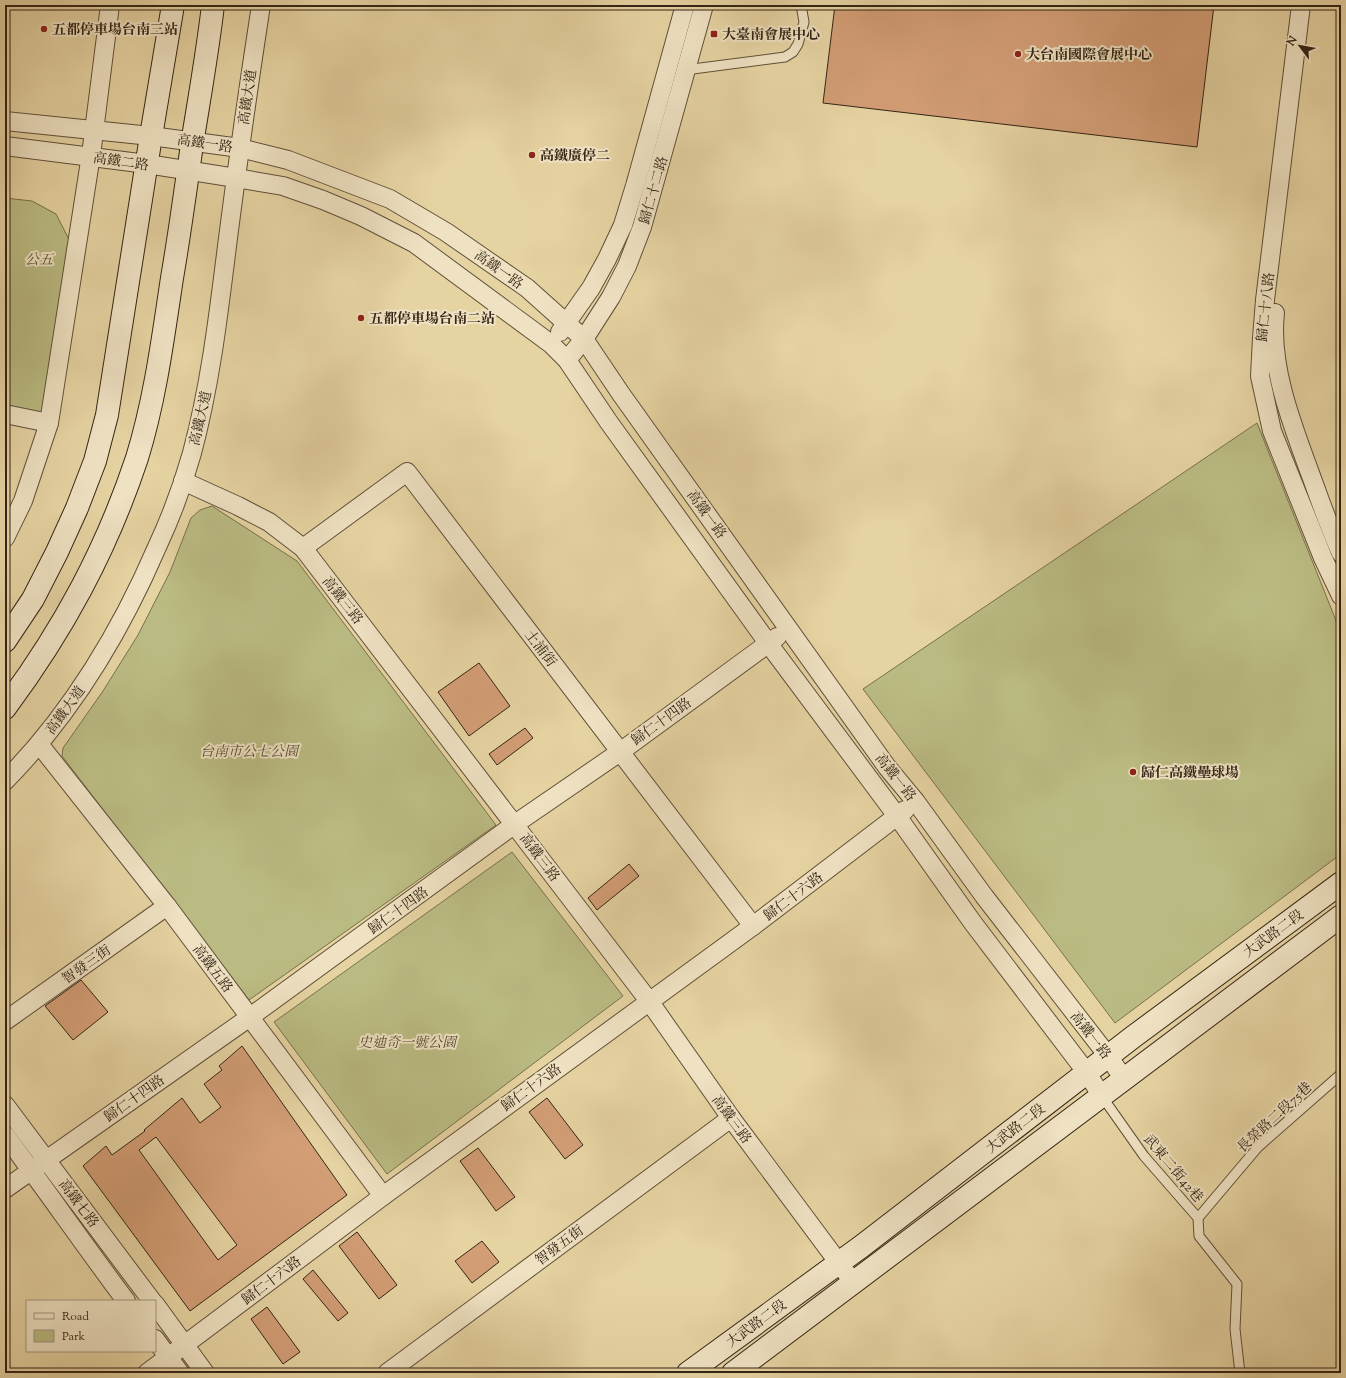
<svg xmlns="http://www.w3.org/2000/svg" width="1346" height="1378" font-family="'Sorts Mill Goudy','Noto Serif TC',serif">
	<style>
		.green { fill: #babb82; stroke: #77704c }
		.building { fill: #d39e76; stroke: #342516; fill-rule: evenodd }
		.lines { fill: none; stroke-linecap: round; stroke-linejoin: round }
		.lane-casing { stroke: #605039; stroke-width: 11 }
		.street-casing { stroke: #605039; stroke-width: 20 }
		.secondary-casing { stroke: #342516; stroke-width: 24 }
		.lane { stroke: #efe2c3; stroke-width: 9 }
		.street { stroke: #efe2c3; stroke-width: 18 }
		.secondary { stroke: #efe2c3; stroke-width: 22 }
		.poi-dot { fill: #8f2418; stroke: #efe2c3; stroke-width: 1.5 }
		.labels { text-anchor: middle; stroke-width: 4; stroke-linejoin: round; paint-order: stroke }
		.poi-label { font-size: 14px; font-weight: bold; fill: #342516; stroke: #efe2c3; text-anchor: start }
		.street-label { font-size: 14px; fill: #342516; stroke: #efe2c3 }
		.park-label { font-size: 14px; font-style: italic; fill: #564a31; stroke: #efe2c3 }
	</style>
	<rect width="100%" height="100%" fill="#e6d3a2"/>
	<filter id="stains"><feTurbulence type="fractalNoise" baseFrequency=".005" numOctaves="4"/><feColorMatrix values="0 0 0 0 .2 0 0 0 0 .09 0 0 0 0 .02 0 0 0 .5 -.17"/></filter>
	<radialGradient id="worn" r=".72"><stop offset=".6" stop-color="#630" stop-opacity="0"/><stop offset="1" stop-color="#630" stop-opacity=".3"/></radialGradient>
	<g class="green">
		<polygon points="5,198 32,201 56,214 76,253 43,423 5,414"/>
		<polygon points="1257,423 1341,633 1341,854 1115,1023 863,689"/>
		<polygon points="212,506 297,561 496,825 249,1000 62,756 63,748 103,691 138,635 170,572 191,518 200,510"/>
		<polygon points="512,852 623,996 387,1174 274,1022"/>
	</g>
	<g class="building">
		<polygon points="835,5 1214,5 1197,147 823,103"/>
		<polygon points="479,663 510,706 469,736 438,692"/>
		<polygon points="525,728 533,738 497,765 489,754"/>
		<polygon points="629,864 639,876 597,910 588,898"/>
		<polygon points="81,980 108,1012 73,1040 45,1006"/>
		<path d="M242,1046l105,149 -157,116 -107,-145 23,-20 6,9 33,-24 -1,-1 38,-32 18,25 21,-16 -17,-23 18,-14 -3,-4zM156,1137l81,108 -19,15 -79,-110z"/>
		<polygon points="547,1098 583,1145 565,1159 529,1112"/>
		<polygon points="478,1148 515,1197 496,1211 460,1161"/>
		<polygon points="357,1232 397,1285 379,1299 339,1246"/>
		<polygon points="482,1241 499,1262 472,1283 455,1261"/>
		<polygon points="313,1270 348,1313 338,1321 303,1279"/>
		<polygon points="267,1307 300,1352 283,1364 251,1319"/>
	</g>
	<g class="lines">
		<defs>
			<g id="lane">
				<polyline points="685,70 785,57 793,52 798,44 804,22 801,5"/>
				<polyline points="1101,1095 1144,1156 1198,1218 1199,1236 1237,1284 1235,1329 1240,1373"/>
				<polyline points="1198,1218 1258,1147 1341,1074"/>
			</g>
			<g id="street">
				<polyline points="1301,5 1265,300 1262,338 1260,376 1272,431 1323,558 1341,596"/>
				<polyline points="5,121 151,136 240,148 288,160 390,199 446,232 527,288 584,339 621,394 887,767 916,802 984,896 1108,1056 1124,1079"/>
				<polyline points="5,146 147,164 236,178 283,186 323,200 361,216 414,243 551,344 567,360 608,421 768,643 897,816 973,923 1087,1073 1101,1095"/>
				<path d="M1275,313c-6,53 17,111 35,160 10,27 19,54 31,80"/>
				<polyline points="560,332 591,288 607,259 623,225 635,186 685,5"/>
				<polyline points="567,360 584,339 611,297 627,266 642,227 704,5"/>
				<polyline points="5,414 49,423"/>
				<polyline points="183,481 238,506 269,522 303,548 649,1001 731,1118 853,1282"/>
				<polyline points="5,538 23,501 49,423 91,155 110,5"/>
				<polyline points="303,548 407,472 753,926"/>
				<polyline points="39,744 167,906 383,1196"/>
				<path d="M5,781c66,-67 115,-148 152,-234 14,-30 26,-62 35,-94 19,-71 27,-143 36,-215 10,-78 21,-155 33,-233"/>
				<polyline points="5,1021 167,906"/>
				<polyline points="5,1105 152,1301"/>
				<path d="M5,1135c41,55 80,111 121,166"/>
				<polyline points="5,1189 250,1017 515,824 620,752 777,637"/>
				<polyline points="155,1304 205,1373"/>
				<polyline points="155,1339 180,1373"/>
				<polyline points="147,1373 383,1196 753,926 905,810"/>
				<polyline points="387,1373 731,1118"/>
			</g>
			<g id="secondary">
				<polyline points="5,641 33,599 57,552 77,508 95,461 107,415 151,136 173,5"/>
				<path d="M5,708c58,-78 101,-157 132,-250 18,-58 26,-120 35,-180 8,-46 14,-93 21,-140 7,-44 15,-89 20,-133"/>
				<polyline points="688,1373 862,1246 1133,1037 1341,883"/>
				<polyline points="733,1373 1341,916"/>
			</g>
		</defs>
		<use href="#lane" class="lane-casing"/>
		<use href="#street" class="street-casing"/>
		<use href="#secondary" class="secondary-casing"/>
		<use href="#lane" class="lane"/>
		<use href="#street" class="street"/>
		<use href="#secondary" class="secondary"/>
	</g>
	<g class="poi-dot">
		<circle cx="44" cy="29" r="4"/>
		<rect x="710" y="30" width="8" height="8" rx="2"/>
		<circle cx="1018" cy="54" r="4"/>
		<circle cx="532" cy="155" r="4"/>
		<circle cx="361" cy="318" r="4"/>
		<circle cx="1133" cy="772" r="4"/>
	</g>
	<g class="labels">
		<g class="poi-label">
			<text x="52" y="34">五都停車場台南三站</text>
			<text x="722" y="39">大臺南會展中心</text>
			<text x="1026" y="59">大台南國際會展中心</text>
			<text x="540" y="160">高鐵廣停二</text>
			<text x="369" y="323">五都停車場台南二站</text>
			<text x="1141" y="777">歸仁高鐵壘球場</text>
		</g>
		<g class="street-label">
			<text transform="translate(247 97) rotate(-82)" y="5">高鐵大道</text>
			<text transform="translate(205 143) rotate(8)" y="5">高鐵一路</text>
			<text transform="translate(121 161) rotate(8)" y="5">高鐵二路</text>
			<text transform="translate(653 190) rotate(-74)" y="5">歸仁十二路</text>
			<text transform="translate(499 269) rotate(35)" y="5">高鐵一路</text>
			<text transform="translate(1265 307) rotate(-84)" y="5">歸仁十八路</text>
			<text transform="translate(200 418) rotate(-77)" y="5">高鐵大道</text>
			<text transform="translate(707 514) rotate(54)" y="5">高鐵一路</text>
			<text transform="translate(343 600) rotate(52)" y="5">高鐵三路</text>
			<text transform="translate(541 648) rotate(53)" y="5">土浦街</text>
			<text transform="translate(65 710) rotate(-54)" y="5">高鐵大道</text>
			<text transform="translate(661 721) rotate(-36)" y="5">歸仁十四路</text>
			<text transform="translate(896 777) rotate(52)" y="5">高鐵一路</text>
			<text transform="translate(540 857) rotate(53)" y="5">高鐵三路</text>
			<text transform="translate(793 896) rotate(-37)" y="5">歸仁十六路</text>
			<text transform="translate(398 910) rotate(-36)" y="5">歸仁十四路</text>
			<text transform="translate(1273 933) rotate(-36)" y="5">大武路二段</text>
			<text transform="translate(86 964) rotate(-35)" y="5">智發三街</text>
			<text transform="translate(213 968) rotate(53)" y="5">高鐵五路</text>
			<text transform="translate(1091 1035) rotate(52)" y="5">高鐵一路</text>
			<text transform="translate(531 1087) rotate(-36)" y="5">歸仁十六路</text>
			<text transform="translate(134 1098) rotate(-35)" y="5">歸仁十四路</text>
			<text transform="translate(1274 1117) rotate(-43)" y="5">長榮路二段75巷</text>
			<text transform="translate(732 1119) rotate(54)" y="5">高鐵三路</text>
			<text transform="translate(1015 1128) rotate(-38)" y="5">大武路二段</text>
			<text transform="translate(1174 1168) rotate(50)" y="5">武東二街42巷</text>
			<text transform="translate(79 1203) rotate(53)" y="5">高鐵七路</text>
			<text transform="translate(559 1245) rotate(-37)" y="5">智發五街</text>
			<text transform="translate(271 1280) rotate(-37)" y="5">歸仁十六路</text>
			<text transform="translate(756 1323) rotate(-36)" y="5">大武路二段</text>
		</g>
		<g class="park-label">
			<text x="39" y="264">公五</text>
			<text x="249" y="756">台南市公七公園</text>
			<text x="407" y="1047">史迪奇一號公園</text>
		</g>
	</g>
	<rect width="1346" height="1378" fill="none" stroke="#e6d3a2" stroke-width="20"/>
	<rect x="6" y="6" width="1334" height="1366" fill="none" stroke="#342516" stroke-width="2"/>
	<rect x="10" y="10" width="1326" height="1358" fill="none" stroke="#342516"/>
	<rect x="26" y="1300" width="130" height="52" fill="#efe2c3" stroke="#a4967e"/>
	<rect x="34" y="1313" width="20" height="6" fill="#efe2c3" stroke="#a4967e"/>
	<text x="62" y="1320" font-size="12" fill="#342516">Road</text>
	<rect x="34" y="1330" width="20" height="12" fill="#babb82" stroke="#a4967e"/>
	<text x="62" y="1340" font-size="12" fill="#342516">Park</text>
	<g transform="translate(1300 46) rotate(302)" stroke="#efe2c3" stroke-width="3" paint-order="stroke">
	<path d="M0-3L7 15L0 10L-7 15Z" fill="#342516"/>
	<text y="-6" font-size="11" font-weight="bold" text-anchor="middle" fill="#342516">N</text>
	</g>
	<rect width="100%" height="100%" filter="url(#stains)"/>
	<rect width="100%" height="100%" fill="url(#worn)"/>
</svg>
